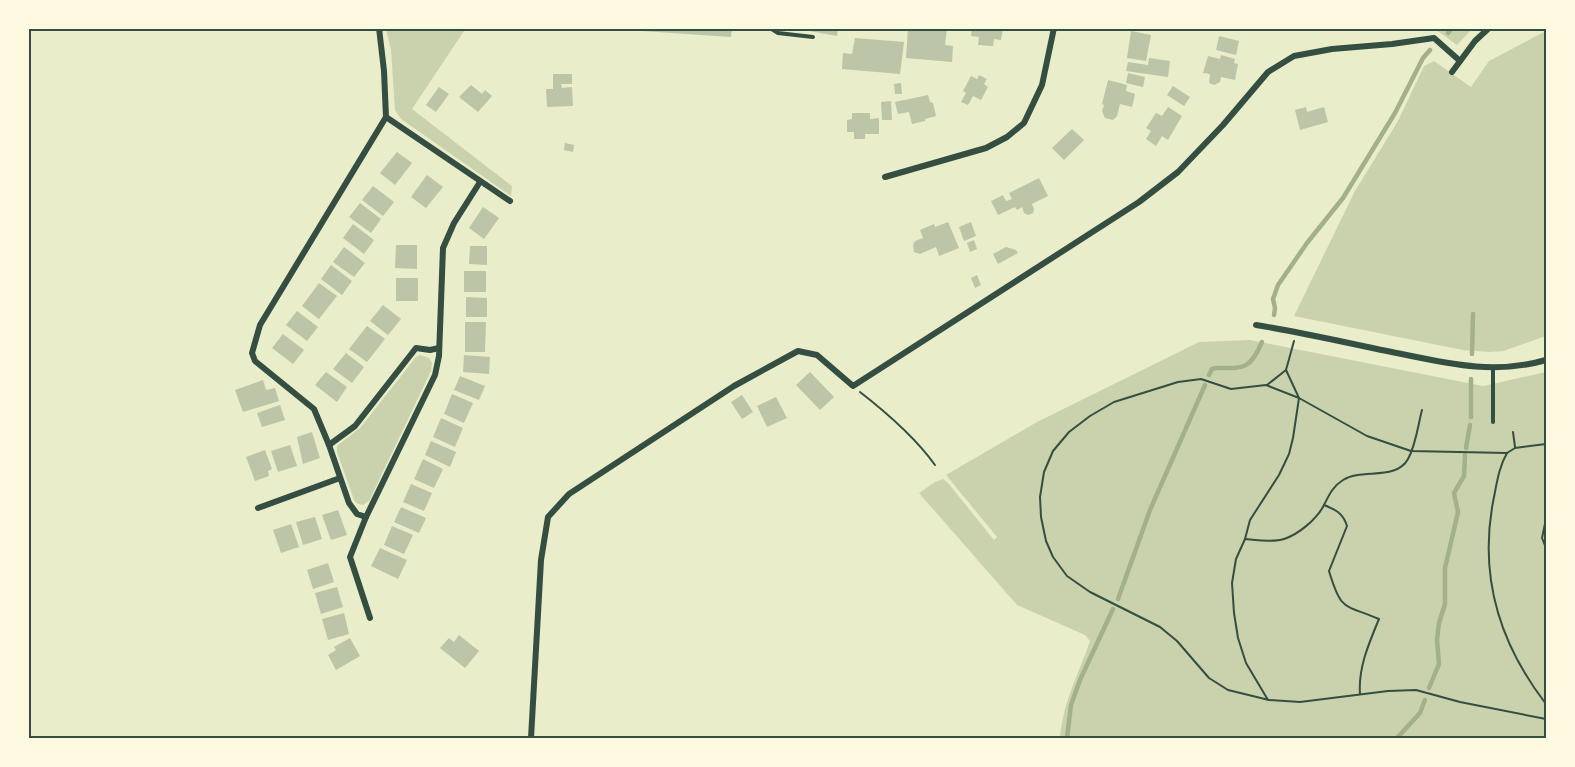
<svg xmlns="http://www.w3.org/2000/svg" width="1575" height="767" font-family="'Fira Sans Condensed',sans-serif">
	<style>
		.green { fill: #cad2ad }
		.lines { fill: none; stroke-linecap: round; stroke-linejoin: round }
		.stream { stroke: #a3b18a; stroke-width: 4.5 }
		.building { fill: #bcc5a7 }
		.path { stroke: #344e41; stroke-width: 2 }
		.service { stroke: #344e41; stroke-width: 4 }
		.minor { stroke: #344e41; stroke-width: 6 }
		.neatline { fill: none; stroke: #344e41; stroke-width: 2 }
	</style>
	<rect width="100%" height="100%" fill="#e9edc9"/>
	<g class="green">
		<polygon points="458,28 464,31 412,109 512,186 511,196 401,119 395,110 391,50 386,29"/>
		<polygon points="1435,29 1472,29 1457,45"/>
		<polygon points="1546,31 1546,336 1503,351 1489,352 1463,350 1294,316 1355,191 1398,121 1424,66 1434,61 1471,87 1489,61"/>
		<path d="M1250,340l233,46 63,-14v366h-486c3,-36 18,-62 30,-97l-5,-6 -68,-30 -98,-112 16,-11 8,-3 5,4 46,57 3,-3 -51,-62 91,-53 162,-80z"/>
		<path d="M420,355l9,3 3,5 -1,8 -62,130 -6,4c-6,-1 -8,-2 -10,-8l-16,-45v-6l24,-19 55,-70z"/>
	</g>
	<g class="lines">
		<g class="stream">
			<polyline points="1448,33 1452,28"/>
			<polyline points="1274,315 1275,308 1273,299 1278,285 1307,243 1343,198 1395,113 1423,58 1430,50"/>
			<polyline points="1472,354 1473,314"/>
			<path d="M1209,375l3,-6 4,-1c28,0 34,2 46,-26"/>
			<polyline points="1471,417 1471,379"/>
			<polyline points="1466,448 1470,425"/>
			<polyline points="1118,599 1150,510 1205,385"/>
			<polyline points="1429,688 1439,664 1437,640 1439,623 1445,604 1445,568 1458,512 1454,493 1464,476 1465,455"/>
			<polyline points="1067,738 1071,705 1080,680 1113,609"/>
			<polyline points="1397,738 1420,713 1425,700"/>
		</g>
	</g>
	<g class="building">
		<polygon points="628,28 732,28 731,37 627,30"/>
		<polygon points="793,28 838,28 837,36"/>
		<polygon points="908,28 947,28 945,45 953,46 952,62 906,58"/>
		<polygon points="972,28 1003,28 1001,40 994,39 993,46 978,45 979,37 971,36"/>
		<polygon points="1131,31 1151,35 1146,61 1127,58"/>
		<polygon points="1219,36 1239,41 1236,55 1216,50"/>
		<polygon points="855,38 904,42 900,74 842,69 843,53 852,54"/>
		<polygon points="1221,55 1235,59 1234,63 1238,64 1235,80 1221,77 1220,82 1214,85 1209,83 1210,74 1203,73 1208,56 1220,59"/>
		<polygon points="1149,58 1170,61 1168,77 1126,71 1128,62 1148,65"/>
		<polygon points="1128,73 1145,77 1143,87 1126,83"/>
		<polygon points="553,74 572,74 572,84 561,84 562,88 572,87 573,106 547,107 546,89 553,89"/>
		<polygon points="979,75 987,79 984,84 988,87 981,100 973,96 968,105 961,102 966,93 963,91 971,76 977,79"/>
		<polygon points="1108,80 1127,85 1126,91 1135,94 1132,107 1120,104 1117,116 1113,120 1105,118 1102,111 1104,105 1102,104"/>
		<polygon points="901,83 902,94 895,94 894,84"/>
		<polygon points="471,85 482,94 485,90 492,96 478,112 459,97"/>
		<polygon points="1173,86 1190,97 1184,106 1167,95"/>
		<polygon points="439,87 449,94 436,112 426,105"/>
		<polygon points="928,95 930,102 933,103 936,116 925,119 925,121 912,124 909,112 898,114 895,102"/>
		<polygon points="891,101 892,120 882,120 881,102"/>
		<polygon points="1168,107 1182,116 1168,140 1162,136 1156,146 1146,139 1151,131 1146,128 1156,113 1162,116"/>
		<polygon points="1306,107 1307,112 1324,107 1328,122 1300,130 1295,110"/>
		<polygon points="852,113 870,113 870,119 879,118 879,134 865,134 865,139 854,139 854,132 847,132 847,120 852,119"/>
		<polygon points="1072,129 1084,140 1064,160 1052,148"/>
		<polygon points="565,143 574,145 573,152 564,150"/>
		<polygon points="397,152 412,163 395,185 380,173"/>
		<polygon points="427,175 443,187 426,208 411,197"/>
		<polygon points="1039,178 1048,196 1032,204 1034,209 1033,213 1028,215 1024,213 1022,207 1017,210 1015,207 998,215 991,201 1003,195 1006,201 1012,199 1009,193"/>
		<polygon points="373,186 394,202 383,216 362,200"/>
		<polygon points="360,203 381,219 371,233 349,217"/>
		<polygon points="483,207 499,218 484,239 469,228"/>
		<polygon points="948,222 959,248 939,256 936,247 920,254 914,252 913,245 915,241 923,238 920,230 934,224 935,227"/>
		<polygon points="971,222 976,236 964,241 959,227"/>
		<polygon points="353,224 374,240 364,254 343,238"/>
		<polygon points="974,240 977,249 970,252 967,243"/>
		<polygon points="396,245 417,245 417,269 395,268"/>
		<polygon points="470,246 487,246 487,265 469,264"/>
		<polygon points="344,247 365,263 354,277 333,262"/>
		<polygon points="1006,247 1016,250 1018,253 998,264 993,254"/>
		<polygon points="331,265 352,281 342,295 321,279"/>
		<rect x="464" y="271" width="22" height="21"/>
		<polygon points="977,275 981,285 975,288 971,278"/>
		<rect x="396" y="278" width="22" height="23"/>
		<polygon points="319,283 337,296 319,319 302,306"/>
		<polygon points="466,297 487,298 487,317 466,317"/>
		<polygon points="383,305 401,319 388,335 370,321"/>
		<polygon points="297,311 318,327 307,341 286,325"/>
		<polygon points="465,322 486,322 485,352 465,352"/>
		<polygon points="367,326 385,339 367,362 349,349"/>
		<polygon points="283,334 304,350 293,364 272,348"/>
		<polygon points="346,353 364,367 352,383 333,369"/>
		<polygon points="464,355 490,357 489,374 463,372"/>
		<polygon points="326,372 347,387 337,402 315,385"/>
		<polygon points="810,372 834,397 820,410 796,385"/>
		<polygon points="460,376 485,386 479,400 454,390"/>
		<polygon points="263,380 266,390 275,388 279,401 243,412 235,390"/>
		<polygon points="452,394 473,403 464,423 444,414"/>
		<polygon points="742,395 753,412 742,419 731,402"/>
		<polygon points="776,397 787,418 767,427 757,406"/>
		<polygon points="280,405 285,420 262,427 257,413"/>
		<polygon points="441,418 463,428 455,447 433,437"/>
		<polygon points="312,432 320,458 303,464 297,437"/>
		<polygon points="431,441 456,452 450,467 425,455"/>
		<polygon points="290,445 297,466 278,472 271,451"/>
		<polygon points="265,450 272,469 268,471 269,476 255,481 246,457"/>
		<polygon points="423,459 443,469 434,488 414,479"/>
		<polygon points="411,484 432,493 424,511 403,502"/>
		<polygon points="401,507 426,518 419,533 394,522"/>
		<polygon points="338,510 347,535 331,540 322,515"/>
		<polygon points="315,517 322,539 303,545 296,522"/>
		<polygon points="291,524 299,547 281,553 273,530"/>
		<polygon points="392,526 413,535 404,554 384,545"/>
		<polygon points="380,548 407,560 398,579 371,566"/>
		<polygon points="328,563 334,582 313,589 307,570"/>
		<polygon points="337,587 343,607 321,614 315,593"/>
		<polygon points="344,613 349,634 328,640 322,619"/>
		<polygon points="459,635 479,651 465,668 440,648 449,638 454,642"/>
		<polygon points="350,638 360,656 336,670 328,655 336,650 334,647"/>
	</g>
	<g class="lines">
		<g class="path">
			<polyline points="1267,385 1286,370"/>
			<path d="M860,392c27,21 55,45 75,73"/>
			<polyline points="1513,432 1515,447"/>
			<polyline points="1546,444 1515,448 1507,453 1411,451 1367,436 1299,398 1266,385 1231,389 1201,379 1178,382 1114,402 1090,416 1069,432 1053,451 1044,472 1040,497 1041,517 1046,541 1053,557 1067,576 1090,592 1160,627 1177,641 1209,678 1228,690 1269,700 1300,702 1388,691 1416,690 1460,702 1546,719"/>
			<path d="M1507,453c-8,14 -10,29 -13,44 -16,77 5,146 52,207"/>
			<polyline points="1546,519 1542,538 1546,548"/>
			<polyline points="1245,539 1250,520 1279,475 1289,454 1293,438 1299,398 1286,370 1294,341"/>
			<path d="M1360,694c-2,-26 9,-51 19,-75 -36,-15 -38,-8 -50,-48l18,-45c-4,-13 -11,-16 -23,-21 5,-10 9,-19 19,-25 19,-12 53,1 65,-21 8,-14 10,-34 14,-49"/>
			<path d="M1268,700l-22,-37 -8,-25 -4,-25 -2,-30 4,-24 9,-20c12,1 27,4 39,0 15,-5 33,-20 40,-34"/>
		</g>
		<g class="service">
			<polyline points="770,28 778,33 813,37"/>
			<polyline points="1493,422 1493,369"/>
		</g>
		<g class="minor">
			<polyline points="1452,72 1475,41 1489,28"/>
			<polyline points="386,117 510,201"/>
			<polyline points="885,177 986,148 1007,137 1024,123 1042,85 1054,28"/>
			<path d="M1256,325c44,7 87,17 131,26 55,11 104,25 159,9"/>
			<polyline points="329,445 355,426 416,348 430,350 439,348"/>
			<polyline points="258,508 340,478"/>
			<polyline points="366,517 357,514 349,503 329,445 314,409 255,361 252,353 260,325 386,117 384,71 379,28"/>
			<polyline points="370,618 350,557 366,517 435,375 439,356 443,248 454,223 480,182"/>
			<polyline points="531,738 541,560 548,517 569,494 734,386 798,351 817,355 853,386 1139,202 1178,172 1223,125 1268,72 1294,56 1332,49 1392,44 1434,38 1460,61"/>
		</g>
	</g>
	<rect width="1575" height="767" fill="none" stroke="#fefae0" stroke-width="60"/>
	<rect x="30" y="30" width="1515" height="707" class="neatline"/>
</svg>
